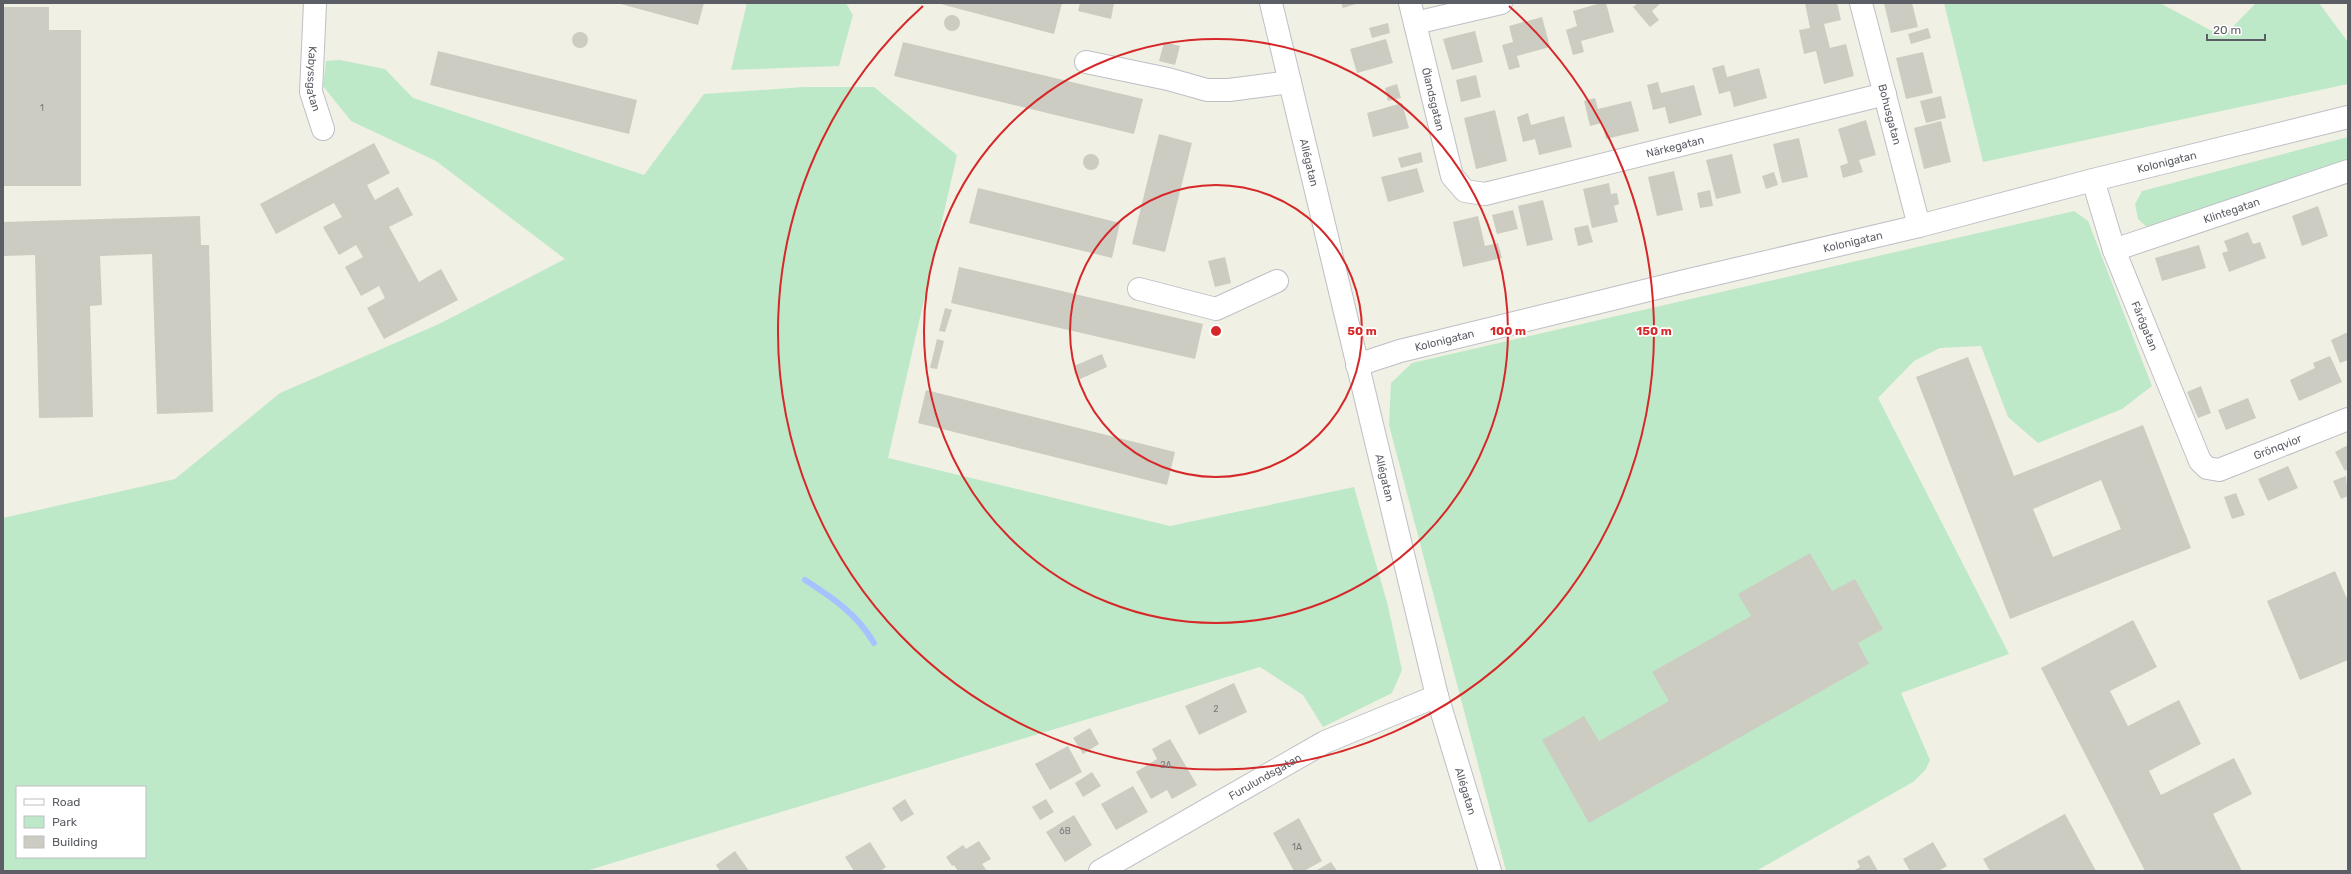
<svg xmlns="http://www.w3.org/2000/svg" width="2351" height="874" font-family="Rubik,sans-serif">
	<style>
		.green { fill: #bee9c8; fill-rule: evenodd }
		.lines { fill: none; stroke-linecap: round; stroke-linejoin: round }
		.stream { stroke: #a5c4ff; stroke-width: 6 }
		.building { fill: #cdccc3; fill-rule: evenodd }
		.minor-casing { stroke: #bebfc6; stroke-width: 24 }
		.tertiary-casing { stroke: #bebfc6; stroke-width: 24 }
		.minor { stroke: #fff; stroke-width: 22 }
		.tertiary { stroke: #fff; stroke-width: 22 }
		.ring { fill: none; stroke: #d62828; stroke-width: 2 }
		.labels { text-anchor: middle; stroke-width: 3.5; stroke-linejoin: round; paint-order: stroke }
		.number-label { font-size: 9px; fill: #787a7d }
		.street-label { font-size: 11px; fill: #5c5e66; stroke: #fff }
		.centre { fill: #d62828; stroke: #fff; stroke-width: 2 }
		.ring-label { font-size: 12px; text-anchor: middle; font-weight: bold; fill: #d62828; stroke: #fff; stroke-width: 3.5; stroke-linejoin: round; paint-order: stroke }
	</style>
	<rect width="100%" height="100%" fill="#f0f0e4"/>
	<g class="green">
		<polygon points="747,3 846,3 853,15 839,66 731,70"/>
		<polygon points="1944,3 2160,3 2223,37 2256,3 2319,3 2348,42 2348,84 1983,162"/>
		<path d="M340,60l45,9 28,29 231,77 60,-81 100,-7h70l83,68 -69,303 282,68 184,-39 34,119 14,64 -10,23 -69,34 -20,-32 -43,-28 -674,204h-583v-353l172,-39 105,-86 159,-69 126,-65 -129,-98 -85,-40 -28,-35 3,-25zM17,787h128v70h-128z"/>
		<polygon points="2348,137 2348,163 2148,228 2138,219 2135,204 2142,191"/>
		<polygon points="2074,211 2088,221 2152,386 2122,409 2038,443 2008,417 1981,346 1940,348 1914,361 1878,398 2009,654 1901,693 1930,760 1926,769 1913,782 1756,871 1506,871 1389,425 1391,383 1412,363"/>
	</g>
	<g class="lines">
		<path class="stream" d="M805,580c28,18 52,34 69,63"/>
	</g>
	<g class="building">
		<polygon points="617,3 704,3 698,25"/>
		<polygon points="937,3 1062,3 1054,34"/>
		<polygon points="1080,3 1114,3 1111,19 1078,11"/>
		<polygon points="1341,3 1359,3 1343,8"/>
		<polygon points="1601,3 1606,3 1614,32 1581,41 1584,52 1573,55 1566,30 1577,26 1573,11"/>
		<polygon points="1638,3 1661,3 1652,11 1659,20 1650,27 1633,7"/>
		<polygon points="1805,3 1837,3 1841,20 1824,24 1830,48 1846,44 1854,76 1824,84 1816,51 1804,54 1799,30 1810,28"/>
		<polygon points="1884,3 1912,3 1918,27 1891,33"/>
		<polygon points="3,7 49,7 49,30 81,30 81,186 3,186"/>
		<circle cx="952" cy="23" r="8"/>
		<polygon points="1542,17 1550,47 1517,56 1520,67 1509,70 1502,45 1513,42 1509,26"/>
		<polygon points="1388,23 1390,33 1372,38 1369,28"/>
		<polygon points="1928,28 1931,38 1911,44 1908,34"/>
		<polygon points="1475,31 1483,62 1452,70 1443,39"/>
		<circle cx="580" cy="40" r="8"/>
		<polygon points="1386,39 1393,63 1357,73 1350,49"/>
		<polygon points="903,42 1143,99 1134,134 894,76"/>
		<polygon points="1164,42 1180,46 1175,65 1159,61"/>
		<polygon points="438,51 637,100 629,134 430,85"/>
		<polygon points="1923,52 1933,93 1906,99 1896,58"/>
		<polygon points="1724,65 1727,77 1759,68 1767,98 1734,107 1730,91 1719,94 1712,68"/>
		<polygon points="1476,75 1481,97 1461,102 1456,80"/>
		<polygon points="1658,82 1661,93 1694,85 1702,115 1669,124 1665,107 1653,110 1647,85"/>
		<polygon points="1397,84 1401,98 1388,101 1385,88"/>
		<polygon points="1941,96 1946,118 1926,123 1920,101"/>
		<polygon points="1595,98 1598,109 1631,101 1639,131 1606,139 1602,123 1590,126 1584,101"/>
		<polygon points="1402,103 1409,128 1373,137 1367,113"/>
		<polygon points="1495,110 1507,161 1476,169 1464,118"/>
		<polygon points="1528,113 1531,125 1564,116 1572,147 1539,155 1535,139 1523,142 1517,117"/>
		<polygon points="1866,120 1876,155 1859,160 1863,172 1843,178 1840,166 1848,163 1838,129"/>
		<polygon points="1941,121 1951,162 1924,169 1914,128"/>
		<polygon points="1159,134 1192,143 1165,252 1132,244"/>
		<polygon points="1799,138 1808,177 1782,183 1773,144"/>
		<polygon points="374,143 390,173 367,185 375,200 398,187 413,215 389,227 419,282 441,269 458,300 384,339 367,308 385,298 379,286 361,296 345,267 363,257 356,245 339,255 323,227 342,217 334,203 276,234 260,204"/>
		<polygon points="1421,152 1423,162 1401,168 1398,158"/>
		<circle cx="1091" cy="162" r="8"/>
		<polygon points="1732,154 1741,193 1716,199 1706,160"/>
		<polygon points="1417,168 1424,192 1388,202 1381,177"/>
		<polygon points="1674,171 1683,210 1657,216 1648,177"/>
		<polygon points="1774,172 1778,185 1766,189 1762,176"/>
		<polygon points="1609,183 1611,194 1617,193 1619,204 1614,206 1618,222 1592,228 1583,189"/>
		<polygon points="978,188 1120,223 1112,258 969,223"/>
		<polygon points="1710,190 1713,206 1700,208 1697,193"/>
		<polygon points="1543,200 1553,240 1527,246 1518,206"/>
		<polygon points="2318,206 2328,236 2302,246 2292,216"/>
		<polygon points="1513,210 1518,229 1497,234 1492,215"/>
		<polygon points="200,216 201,245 209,245 213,412 157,414 152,254 100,256 102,305 90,306 93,417 39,418 35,255 3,256 3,222"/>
		<polygon points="1478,216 1485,246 1498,243 1502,258 1463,267 1453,222"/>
		<polygon points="1588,225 1593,242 1578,246 1574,228"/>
		<polygon points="2248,232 2253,244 2260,242 2266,258 2229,272 2222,253 2228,251 2224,241"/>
		<polygon points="2199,245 2206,268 2162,281 2155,258"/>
		<polygon points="1225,257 1231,283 1215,287 1208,261"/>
		<polygon points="959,267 1203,324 1195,359 951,303"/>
		<polygon points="945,308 952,310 945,332 939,331"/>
		<polygon points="2348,332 2348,360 2340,363 2331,340"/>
		<polygon points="937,339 944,341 937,369 930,368"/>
		<polygon points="1102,354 1107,367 1080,379 1074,366"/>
		<polygon points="2330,356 2342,382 2299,401 2290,380 2315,368 2313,363"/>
		<path d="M1968,357l46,119 129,-51 48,123 -181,71 -94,-242zM2101,480l20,49 -68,28 -20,-48z"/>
		<polygon points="2201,386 2211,413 2198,418 2187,392"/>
		<polygon points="926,390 1175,452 1167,485 918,423"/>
		<polygon points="2248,398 2256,418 2226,430 2218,410"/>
		<polygon points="2348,445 2348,469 2345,471 2335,452"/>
		<polygon points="2288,466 2298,488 2268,501 2258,479"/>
		<polygon points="2346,476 2348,496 2341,499 2333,481"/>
		<polygon points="2236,493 2245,515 2232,519 2224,497"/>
		<polygon points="1810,553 1832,591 1855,579 1883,629 1858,643 1869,664 1589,823 1542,740 1584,716 1599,741 1669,701 1652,672 1751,616 1738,594"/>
		<polygon points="2335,571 2348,601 2348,660 2300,680 2267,601"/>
		<polygon points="2133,620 2157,667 2110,691 2128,726 2179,700 2201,744 2149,771 2161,795 2234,758 2252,794 2213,814 2242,871 2145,871 2041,668"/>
		<polygon points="1234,683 1247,712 1199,735 1185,706"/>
		<polygon points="1090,728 1099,744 1083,754 1073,738"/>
		<polygon points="1170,739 1197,785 1172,799 1167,790 1151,799 1136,772 1157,759 1152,749"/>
		<polygon points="1068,746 1082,772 1050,790 1035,764"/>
		<polygon points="1092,772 1101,786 1083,797 1075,783"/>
		<polygon points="1133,786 1148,812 1116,830 1101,804"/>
		<polygon points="905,799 914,814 901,822 892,808"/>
		<polygon points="1046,799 1054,812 1040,820 1032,807"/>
		<polygon points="2065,814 2096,871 1990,871 1983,859"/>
		<polygon points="1074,815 1092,845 1065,862 1046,832"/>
		<polygon points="1299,818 1322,861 1304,871 1294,871 1273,833"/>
		<polygon points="979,841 991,859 982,864 987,871 958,871 954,865 952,866 946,857 963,845 966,849"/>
		<polygon points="870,842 886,867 880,871 854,871 845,857"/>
		<polygon points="1933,842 1947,866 1938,871 1910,871 1903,859"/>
		<polygon points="735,851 749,871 720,871 716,865"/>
		<polygon points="1869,855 1878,871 1853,871 1860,867 1857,861"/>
		<polygon points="1331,862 1337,871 1315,871"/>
	</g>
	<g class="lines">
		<defs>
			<g id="minor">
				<path id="s1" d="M315,3l-4,89 12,37"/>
				<path id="s2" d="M1410,3l42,173 13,15 20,3 400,-100"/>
				<path id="s3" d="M1861,3l58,223"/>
				<polyline points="1415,23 1501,3"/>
				<polyline points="1086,62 1168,79 1207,90 1229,90 1290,82"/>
				<path id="s4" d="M2093,180l21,70 86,211 7,7 12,2 129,-51"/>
				<path id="s5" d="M2114,250l234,-79"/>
				<polyline points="1139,289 1216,309 1277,281"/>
				<path id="s6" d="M1357,365l43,-14 281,-69 238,-56 174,-46 255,-63"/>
				<path id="s7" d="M1100,871l225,-129 112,-46"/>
			</g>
			<g id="tertiary">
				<path id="s8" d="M1271,3l166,693 53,175"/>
			</g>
		</defs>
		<use href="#minor" class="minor-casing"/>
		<use href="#tertiary" class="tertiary-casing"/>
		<use href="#minor" class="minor"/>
		<use href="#tertiary" class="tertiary"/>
	</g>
	<g class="ring">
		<circle cx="1216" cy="331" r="146"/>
		<circle cx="1216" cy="331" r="292"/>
		<path d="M1509 6A438 438 0 1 1 923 6"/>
	</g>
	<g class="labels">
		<g class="number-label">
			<text x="42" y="111">1</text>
			<text x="1216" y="712">2</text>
			<text x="1166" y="768">2A</text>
			<text x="1065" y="834">6B</text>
			<text x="1297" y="850">1A</text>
		</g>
		<g class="street-label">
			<text dy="4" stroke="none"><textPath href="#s1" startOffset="76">Kabyssgatan</textPath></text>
			<text dy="4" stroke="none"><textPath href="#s2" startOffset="99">Ölandsgatan</textPath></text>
			<text dy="4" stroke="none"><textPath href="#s3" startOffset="115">Bohusgatan</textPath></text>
			<text dy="4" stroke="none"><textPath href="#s2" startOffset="414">Närkegatan</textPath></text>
			<text dy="4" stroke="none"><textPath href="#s8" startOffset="164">Allégatan</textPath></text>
			<text dy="4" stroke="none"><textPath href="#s6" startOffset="835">Kolonigatan</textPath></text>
			<text dy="4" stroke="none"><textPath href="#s5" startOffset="124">Klintegatan</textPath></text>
			<text dy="4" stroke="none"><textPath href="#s6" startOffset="511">Kolonigatan</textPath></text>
			<text dy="4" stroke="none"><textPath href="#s4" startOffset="155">Fårögatan</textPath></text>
			<text dy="4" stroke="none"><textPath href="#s6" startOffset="91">Kolonigatan</textPath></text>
			<text dy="4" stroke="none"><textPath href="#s4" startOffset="386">Grönqvior</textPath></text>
			<text dy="4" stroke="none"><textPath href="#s8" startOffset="488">Allégatan</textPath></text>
			<text dy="4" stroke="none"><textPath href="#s7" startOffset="190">Furulundsgatan</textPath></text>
			<text dy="4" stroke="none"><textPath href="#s8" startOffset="812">Allégatan</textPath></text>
		</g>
	</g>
	<circle cx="1216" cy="331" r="6" class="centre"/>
	<g class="ring-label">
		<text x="1362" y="335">50 m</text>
		<text x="1508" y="335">100 m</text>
		<text x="1654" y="335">150 m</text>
	</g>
	<rect width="2351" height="874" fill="none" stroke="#5c5e66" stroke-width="8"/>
	<rect x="16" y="786" width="130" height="72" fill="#ffffff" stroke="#bebfc2"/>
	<rect x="24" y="799" width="20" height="6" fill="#ffffff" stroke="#bebfc2"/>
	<text x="52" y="806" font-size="12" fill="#5c5e66">Road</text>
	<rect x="24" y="816" width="20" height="12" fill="#bee9c8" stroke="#bebfc2"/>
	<text x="52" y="826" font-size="12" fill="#5c5e66">Park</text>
	<rect x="24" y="836" width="20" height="12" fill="#cdccc3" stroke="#bebfc2"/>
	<text x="52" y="846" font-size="12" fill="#5c5e66">Building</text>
	<path d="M2207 34v6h58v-6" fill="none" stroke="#5c5e66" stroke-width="2"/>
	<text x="2213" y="34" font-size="12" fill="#5c5e66" stroke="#ffffff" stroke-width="3" paint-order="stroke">20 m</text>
</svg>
